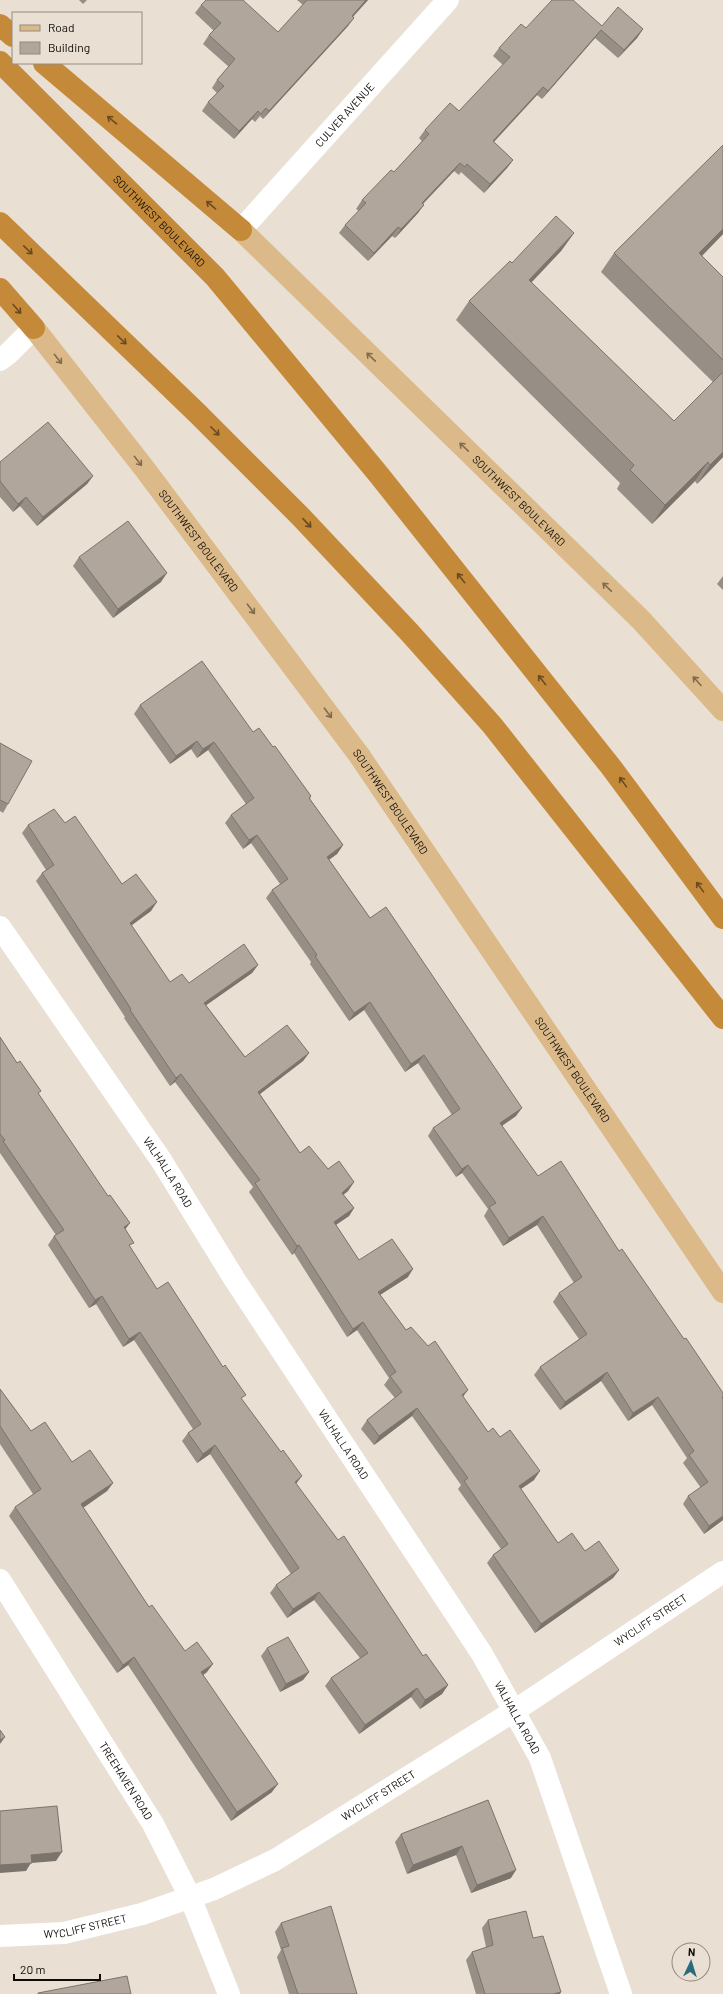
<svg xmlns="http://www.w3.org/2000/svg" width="723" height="1994" font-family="Barlow,sans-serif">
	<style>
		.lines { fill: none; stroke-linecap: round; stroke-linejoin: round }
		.minor { stroke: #fff; stroke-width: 22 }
		.major { stroke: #dcb988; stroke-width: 22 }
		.highway { stroke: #c58a39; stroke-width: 22 }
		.wall { fill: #978f85 }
		.shaded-wall { fill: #7b746c }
		.building { fill: #b0a69b; stroke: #7b746c }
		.oneway { stroke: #6a4b20 }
		.oneway2 { stroke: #806b4e }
		.labels { text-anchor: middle; stroke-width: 3; stroke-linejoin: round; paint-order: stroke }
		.street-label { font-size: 11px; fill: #0f0c08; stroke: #e9dfd3 }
	</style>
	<rect width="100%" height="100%" fill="#e9dfd3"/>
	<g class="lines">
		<g class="minor">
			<path id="s1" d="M241,230l207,-230"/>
			<polyline points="0,360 8,354 34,328"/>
			<path id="s2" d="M0,927l161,233 74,120 247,374 58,104 81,236"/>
			<path id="s3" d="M0,1580l153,244 37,73 39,97"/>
			<path id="s4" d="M0,1936l64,-3 78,-19 72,-25 61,-29 239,-149 209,-139"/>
		</g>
		<g class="major">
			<path id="s5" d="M241,230l400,390 82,90"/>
			<path id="s6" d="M34,328l110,140 215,287 364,537"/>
		</g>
		<g class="highway">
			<polyline points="0,25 13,36"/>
			<path id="s7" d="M0,62l215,215 164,198 232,292 112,151"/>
			<polyline points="44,63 241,230"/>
			<polyline points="0,223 197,413 301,517 410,633 492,725 723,1018"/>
			<polyline points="0,289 34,328"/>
		</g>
	</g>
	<g class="wall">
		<polygon points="79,0 87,0 83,4"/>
		<polygon points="297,0 368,0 353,17 348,26 263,119 260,116 255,122 252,119 234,139 202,111 208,102 217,93 212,88 217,80 229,67 203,44 209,35 214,31 195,13 201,5 278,32 303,5"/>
		<polygon points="602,26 643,29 637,38 618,58 595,38 542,99 537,95 494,142 513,160 507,168 484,193 461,172 459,175 454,171 423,204 418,213 395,238 392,236 368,261 339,233 345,225 359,211 356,209 362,200 394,172 422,141 419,138 425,130 459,111 503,65 493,56 499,48 526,28"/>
		<polygon points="723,145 723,234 702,256 723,277 723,457 697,484 695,481 652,524 617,489 620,483 456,320 469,301 512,263 574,233 561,251 531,282 674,421 713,382 601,272 614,253"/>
		<polygon points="0,462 93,476 87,484 37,526 20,506 13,512 0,497"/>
		<polygon points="79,557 161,582 113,618 73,566"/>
		<polygon points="723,576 723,590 717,584"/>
		<polygon points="140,705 253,732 273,747 311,796 310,799 343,845 337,854 329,860 370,918 516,1116 502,1126 538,1176 619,1251 723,1520 704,1534 683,1504 688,1496 701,1488 683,1463 687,1458 652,1405 628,1421 601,1381 560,1410 534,1375 540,1367 579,1339 553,1302 559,1293 574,1283 537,1225 503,1246 484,1216 488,1209 462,1173 456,1177 428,1136 433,1128 452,1115 418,1063 405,1072 364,1010 349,1021 310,964 311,962 266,898 272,890 280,884 251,843 243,849 225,823 231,815 246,804 208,750 197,758 191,749 170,764 134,714"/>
		<polygon points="0,743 8,804 3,813 0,811"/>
		<polygon points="65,823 122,884 151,911 131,925 170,982 189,983 258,965 252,973 206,1005 245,1057 309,1053 303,1061 260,1094 300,1153 328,1169 354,1182 348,1191 343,1195 354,1208 349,1216 336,1225 359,1260 408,1277 380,1295 406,1330 463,1397 488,1432 500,1437 534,1480 521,1489 558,1543 585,1551 619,1570 613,1578 535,1633 487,1563 493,1555 501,1549 458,1489 461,1485 412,1416 374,1445 361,1429 367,1420 395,1398 384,1385 389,1378 357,1330 347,1337 294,1253 292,1255 249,1192 253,1187 175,1082 170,1086 124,1018 125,1017 36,881 42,873 46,870 22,833 28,825"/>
		<polygon points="0,1037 17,1063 38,1094 125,1229 130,1247 157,1289 242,1400 296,1484 423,1656 448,1685 442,1694 420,1709 411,1697 359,1734 325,1686 331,1678 360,1658 314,1600 287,1618 270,1593 276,1585 291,1574 210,1454 197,1463 182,1441 188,1433 193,1429 134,1340 123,1347 96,1304 89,1308 48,1245 54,1236 56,1235 0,1153"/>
		<polygon points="0,1389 31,1431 72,1462 113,1483 107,1491 83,1507 149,1607 185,1651 207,1672 203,1675 272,1792 231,1821 128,1665 117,1673 9,1516 15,1507 33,1494 0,1444"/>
		<polygon points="267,1648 309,1672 303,1680 280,1692 261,1656"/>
		<polygon points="488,1800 511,1878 471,1893 456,1855 407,1874 395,1842 401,1834"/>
		<polygon points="488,1920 533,1938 560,1994 476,1994 466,1960 472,1952 486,1947 482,1928"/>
		<polygon points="281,1923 357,1994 289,1994 277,1957 281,1950 275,1932"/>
	</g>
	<g class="shaded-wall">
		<polygon points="366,0 368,0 346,24 352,16"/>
		<polygon points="354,18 348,26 263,119 269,111"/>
		<polygon points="643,29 637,38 618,58 624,50"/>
		<polygon points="601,30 595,38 542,99 548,91"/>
		<polygon points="543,87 537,95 487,149 493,141"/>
		<polygon points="258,111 252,119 234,139 239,131"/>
		<polygon points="513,160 507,168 484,193 490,184"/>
		<polygon points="460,163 454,171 416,211 422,203"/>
		<polygon points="424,205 418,213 395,238 401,229"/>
		<polygon points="398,227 392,236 368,261 374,253"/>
		<polygon points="723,229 723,234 686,272 699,253"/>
		<polygon points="574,233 561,251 516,299 529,280"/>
		<polygon points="723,452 723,457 697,484 710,465"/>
		<polygon points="708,462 695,481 652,524 665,505"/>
		<polygon points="93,476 87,484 37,526 43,517"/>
		<polygon points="26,497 20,506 13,512 18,504"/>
		<polygon points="167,573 161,582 113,618 118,609"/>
		<polygon points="197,741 191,749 170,764 176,756"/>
		<polygon points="214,742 208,750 197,758 203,749"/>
		<polygon points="257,835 251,843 243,849 249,840"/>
		<polygon points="343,845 337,854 321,865 327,857"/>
		<polygon points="157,902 151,911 124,931 130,923"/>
		<polygon points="258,965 252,973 198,1011 204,1003"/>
		<polygon points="370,1002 364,1010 349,1021 354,1013"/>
		<polygon points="309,1053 303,1061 252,1100 258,1092"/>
		<polygon points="424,1055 418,1063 405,1072 411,1064"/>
		<polygon points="181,1074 175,1082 170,1086 176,1078"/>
		<polygon points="522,1108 516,1116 494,1131 500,1123"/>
		<polygon points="468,1165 462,1173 456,1177 462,1169"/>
		<polygon points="354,1182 348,1191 336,1201 342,1193"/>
		<polygon points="354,1208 349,1216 328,1230 334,1222"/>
		<polygon points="543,1216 537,1225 503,1246 509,1238"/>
		<polygon points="130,1223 124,1231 124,1227"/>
		<polygon points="299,1245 294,1253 292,1255 297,1246"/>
		<polygon points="413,1269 408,1277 372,1300 378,1292"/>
		<polygon points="102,1296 96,1304 89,1308 95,1300"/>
		<polygon points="363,1322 357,1330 347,1337 353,1329"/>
		<polygon points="140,1332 134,1340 123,1347 129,1339"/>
		<polygon points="607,1372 601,1381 560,1410 565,1402"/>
		<polygon points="468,1390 462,1398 462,1395"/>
		<polygon points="658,1397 652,1405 628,1421 633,1413"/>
		<polygon points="417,1408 412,1416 374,1445 379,1436"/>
		<polygon points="215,1445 210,1454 197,1463 203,1454"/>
		<polygon points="540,1471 534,1480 513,1494 519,1486"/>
		<polygon points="302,1476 296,1484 295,1482"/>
		<polygon points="113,1483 107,1491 76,1513 81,1504"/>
		<polygon points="723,1516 723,1520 704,1534 709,1526"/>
		<polygon points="619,1570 613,1578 535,1633 541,1624"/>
		<polygon points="319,1592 314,1600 287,1618 293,1609"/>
		<polygon points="134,1657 128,1665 117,1673 123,1665"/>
		<polygon points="213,1664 207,1672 195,1681 201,1672"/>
		<polygon points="309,1672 303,1680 280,1692 286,1684"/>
		<polygon points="448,1685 442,1694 420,1709 425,1700"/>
		<polygon points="417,1688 411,1697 359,1734 365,1725"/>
		<polygon points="5,1737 0,1744 0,1740"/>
		<polygon points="278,1784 272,1792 231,1821 237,1812"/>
		<polygon points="462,1846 456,1855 407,1874 413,1865"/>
		<polygon points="62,1852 56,1861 31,1863 26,1871 0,1873 0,1865 31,1855"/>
		<polygon points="516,1870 511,1878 471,1893 477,1885"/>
		<polygon points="561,1992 560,1994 553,1994"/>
	</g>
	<g class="building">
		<polygon points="206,0 243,0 278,32 307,0 366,0 352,16 354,18 269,111 266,108 261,114 258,111 239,131 208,102 224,86 217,80 235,59 209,35 221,23 201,5"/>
		<polygon points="552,0 573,0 602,26 618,7 643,29 624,50 601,30 548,91 543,87 493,141 513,160 490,184 467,164 465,167 460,163 422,203 424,205 401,229 398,227 374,253 345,225 366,203 362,200 391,170 394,172 429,134 425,130 450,103 459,111 510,57 499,48 521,24 526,28"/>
		<polygon points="723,145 723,229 699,253 723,277 723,360 614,253"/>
		<polygon points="556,216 574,233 529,280 674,421 723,372 723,452 710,465 708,462 665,505 630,470 634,465 469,301 510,261 512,263"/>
		<polygon points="48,422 93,476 43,517 26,497 18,504 0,481 0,462"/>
		<polygon points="128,521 167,573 118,609 79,557"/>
		<polygon points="202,661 253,732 259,728 273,747 275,746 311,796 309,798 343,845 327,857 370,918 386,907 522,1108 500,1123 538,1176 561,1161 619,1251 622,1249 684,1339 686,1338 723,1393 723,1397 722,1398 723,1399 723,1516 709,1526 688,1496 708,1482 689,1455 694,1451 658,1397 633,1413 607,1372 565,1402 540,1367 587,1334 559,1293 582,1277 543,1216 509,1238 489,1207 496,1203 468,1165 462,1169 433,1128 460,1109 424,1055 411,1064 370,1002 354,1013 315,956 317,955 272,890 288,879 257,835 249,840 231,815 254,798 214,742 203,749 197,741 176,756 140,705"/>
		<polygon points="0,743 32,761 8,804 0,800"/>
		<polygon points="54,809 65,823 75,816 122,884 136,874 157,902 130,923 170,982 182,974 189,983 244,944 258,965 204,1003 245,1057 287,1025 309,1053 258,1092 300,1153 309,1146 328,1169 339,1161 354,1182 342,1193 354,1208 334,1222 359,1260 392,1239 413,1269 378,1292 406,1330 411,1327 428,1346 435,1341 468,1390 462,1395 488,1432 493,1428 500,1437 510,1430 540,1471 519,1486 558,1543 572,1533 585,1551 599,1541 619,1570 541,1624 493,1555 508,1544 464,1481 468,1478 417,1408 379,1436 367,1420 402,1392 390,1376 396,1372 363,1322 353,1329 299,1245 297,1246 255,1183 260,1180 181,1074 176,1078 130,1010 131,1009 42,873 54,865 28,825"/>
		<polygon points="0,1037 17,1063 20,1061 41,1091 38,1093 108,1196 110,1195 130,1223 124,1227 134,1243 129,1245 157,1289 168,1282 223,1367 225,1365 246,1395 241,1398 281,1452 283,1450 302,1476 295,1482 338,1540 344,1536 423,1656 426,1654 448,1685 425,1700 417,1688 365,1725 331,1678 368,1653 319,1592 293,1609 276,1585 299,1568 215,1445 203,1454 188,1433 201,1424 140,1332 129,1339 102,1296 95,1300 54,1236 64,1230 3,1141 5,1140 0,1134"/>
		<polygon points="0,1389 31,1431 45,1422 72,1462 90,1450 113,1483 81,1504 149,1607 152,1605 185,1651 197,1642 213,1664 201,1672 278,1784 237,1812 134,1657 123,1665 15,1507 41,1489 0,1426"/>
		<polygon points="288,1637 309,1672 286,1684 267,1648"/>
		<polygon points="0,1730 5,1737 0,1740"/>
		<polygon points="488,1800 516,1870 477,1885 462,1846 413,1865 401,1834"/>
		<polygon points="57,1806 62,1852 31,1855 32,1863 0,1865 0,1811"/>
		<polygon points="331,1906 357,1994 298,1994 282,1948 289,1946 281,1923"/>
		<polygon points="526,1911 533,1938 543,1936 561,1992 553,1994 485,1994 472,1952 493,1945 488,1920"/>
		<polygon points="127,1976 131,1994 38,1994 38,1993"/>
	</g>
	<defs><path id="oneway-shaft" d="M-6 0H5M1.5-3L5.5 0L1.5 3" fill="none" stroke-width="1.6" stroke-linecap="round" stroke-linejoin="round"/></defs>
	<g class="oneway">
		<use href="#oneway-shaft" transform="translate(112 120) rotate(-140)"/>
		<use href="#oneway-shaft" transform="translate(211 205) rotate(-140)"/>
		<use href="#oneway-shaft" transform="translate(28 250) rotate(44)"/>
		<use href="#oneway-shaft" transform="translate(17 309) rotate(49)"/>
		<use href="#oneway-shaft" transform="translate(122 340) rotate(44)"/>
		<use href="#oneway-shaft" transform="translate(215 431) rotate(45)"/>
		<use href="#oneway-shaft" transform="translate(307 523) rotate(47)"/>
		<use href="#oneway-shaft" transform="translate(461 578) rotate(-128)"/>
		<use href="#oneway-shaft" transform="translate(542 680) rotate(-128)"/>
		<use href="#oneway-shaft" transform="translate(623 782) rotate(-126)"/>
		<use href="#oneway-shaft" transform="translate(700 887) rotate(-126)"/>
	</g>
	<g class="oneway2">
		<use href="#oneway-shaft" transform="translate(371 357) rotate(-136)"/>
		<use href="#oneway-shaft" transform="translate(58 359) rotate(52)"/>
		<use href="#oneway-shaft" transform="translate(464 447) rotate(-136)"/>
		<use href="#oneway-shaft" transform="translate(138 461) rotate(52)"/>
		<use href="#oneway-shaft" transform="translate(607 587) rotate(-136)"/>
		<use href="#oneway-shaft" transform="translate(251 609) rotate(53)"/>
		<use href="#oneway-shaft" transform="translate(697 681) rotate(-132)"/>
		<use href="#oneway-shaft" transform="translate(328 713) rotate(53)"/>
	</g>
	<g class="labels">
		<g class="street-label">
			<text dy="4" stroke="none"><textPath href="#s1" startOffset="155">CULVER AVENUE</textPath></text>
			<text dy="4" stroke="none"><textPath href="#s7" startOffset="225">SOUTHWEST BOULEVARD</textPath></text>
			<text dy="4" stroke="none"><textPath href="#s5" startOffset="388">SOUTHWEST BOULEVARD</textPath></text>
			<text dy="4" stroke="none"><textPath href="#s6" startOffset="269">SOUTHWEST BOULEVARD</textPath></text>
			<text dy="4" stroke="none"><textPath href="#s6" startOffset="593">SOUTHWEST BOULEVARD</textPath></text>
			<text dy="4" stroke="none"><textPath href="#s6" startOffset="917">SOUTHWEST BOULEVARD</textPath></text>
			<text dy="4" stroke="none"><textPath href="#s2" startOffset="297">VALHALLA ROAD</textPath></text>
			<text dy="4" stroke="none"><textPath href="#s2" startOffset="621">VALHALLA ROAD</textPath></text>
			<text dy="4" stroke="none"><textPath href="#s4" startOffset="734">WYCLIFF STREET</textPath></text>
			<text dy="4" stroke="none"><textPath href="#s2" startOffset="945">VALHALLA ROAD</textPath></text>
			<text dy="4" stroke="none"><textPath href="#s3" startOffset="237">TREEHAVEN ROAD</textPath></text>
			<text dy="4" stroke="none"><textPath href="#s4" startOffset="410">WYCLIFF STREET</textPath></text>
			<text dy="4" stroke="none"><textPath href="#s4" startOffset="86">WYCLIFF STREET</textPath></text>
		</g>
	</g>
	<rect x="12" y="12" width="130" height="52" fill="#e9dfd3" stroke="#928b82"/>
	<rect x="20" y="25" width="20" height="6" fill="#dcb988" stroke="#928b82"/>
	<text x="48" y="32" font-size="12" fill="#0f0c08">Road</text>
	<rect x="20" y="42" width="20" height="12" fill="#b0a69b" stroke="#928b82"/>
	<text x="48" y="52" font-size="12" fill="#0f0c08">Building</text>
	<g transform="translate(691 1962) rotate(4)"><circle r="19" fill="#e9dfd3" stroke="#928b82"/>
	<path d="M0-3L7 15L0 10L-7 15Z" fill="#296a7e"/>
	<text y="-6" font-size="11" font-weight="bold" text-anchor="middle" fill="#0f0c08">N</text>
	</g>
	<path d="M14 1974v6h86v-6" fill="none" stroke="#0f0c08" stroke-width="2"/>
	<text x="20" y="1974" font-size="12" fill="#0f0c08" stroke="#e9dfd3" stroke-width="3" paint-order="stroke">20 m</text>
</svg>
